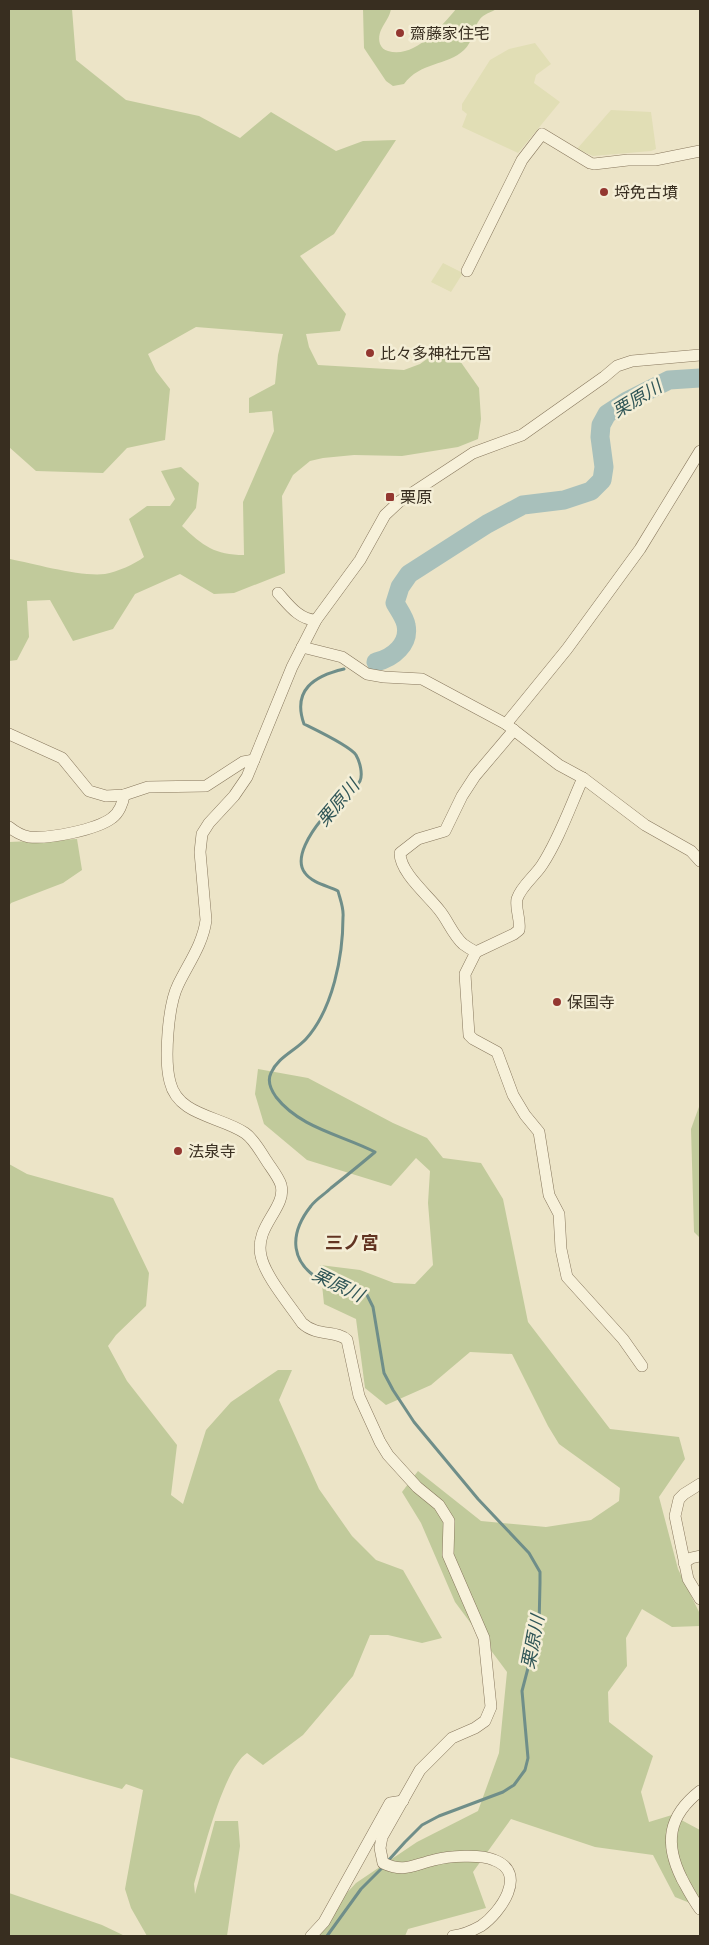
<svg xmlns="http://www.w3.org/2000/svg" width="709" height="1945" font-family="'Libre Baskerville','Noto Sans JP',serif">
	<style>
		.farmland { fill: #e1deb5 }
		.green { fill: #c1ca9b }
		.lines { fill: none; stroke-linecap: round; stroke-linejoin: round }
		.stream { stroke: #6f8e89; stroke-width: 3 }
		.river { stroke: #a8c0bb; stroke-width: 19 }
		.street-casing { stroke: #87775d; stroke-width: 12 }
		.street { stroke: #f7f1da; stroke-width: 11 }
		.poi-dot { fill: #933730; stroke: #f4eed6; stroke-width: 2 }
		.labels { text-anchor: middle; stroke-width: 5; stroke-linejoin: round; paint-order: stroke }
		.poi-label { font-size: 16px; fill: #382e20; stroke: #f4eed6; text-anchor: start }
		.water-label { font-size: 18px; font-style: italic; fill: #305657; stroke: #f4eed6 }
		.neighbourhood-label { font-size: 18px; font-weight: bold; fill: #623422; stroke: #f4eed6 }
	</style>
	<rect width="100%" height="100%" fill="#ece4c7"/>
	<g class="farmland">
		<polygon points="535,43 551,64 536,75 534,83 560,102 518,153 462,127 467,114 462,110 462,104 490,60 509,49"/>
		<polygon points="611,110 651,112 656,149 651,151 593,156 577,149"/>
		<polygon points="443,263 463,273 451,292 431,282"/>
	</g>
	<g class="green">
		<path d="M9,9h63l4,51 50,40 73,16 41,22 31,-26 65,39 27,-10 33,-1 -62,94 -34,22 46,58 -6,17 -34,3 3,13 9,18 86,5 16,-6 22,-16 11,3 26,37 2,31 -3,20 -20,8 -56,9 -48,-1 -31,3 -13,3 -17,14 -11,21 3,77 -51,20 -20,1 -34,-20 -45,20 -22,35 -40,12 -23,-41 -23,1 2,36 -12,23 -8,1 1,-102c25,5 71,18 95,15 12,-2 30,-10 39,-17l-15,-38 18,-13h23l5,-7 -14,-28 20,-4 18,16 -3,25 -14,18c21,20 33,29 62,29l-1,-53 31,-71 -2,-20 -23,2v-15l26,-14 3,-29 5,-21 -87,-7 -48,27 8,17 14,18 -5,51 -38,8 -24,25 -67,-2 -27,-24z"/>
		<path d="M363,9h28c-2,13 -15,20 -11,35 2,4 4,6 8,7 26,8 53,-24 68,-42h41c-6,3 -13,5 -17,10 -7,9 -7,23 -16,31 -17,16 -44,12 -60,34l-11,2 -7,-5 -22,-33z"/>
		<polygon points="77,839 82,870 63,883 11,903 9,906 9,842"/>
		<polygon points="258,1069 308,1078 393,1123 427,1138 443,1158 481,1163 503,1199 528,1322 610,1429 679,1437 685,1459 659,1497 678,1569 700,1614 700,1626 672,1627 642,1609 626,1638 627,1666 608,1692 609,1722 653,1756 641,1792 649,1822 672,1815 700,1830 700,1907 675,1897 653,1855 595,1847 511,1819 473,1872 486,1908 408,1929 405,1936 307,1936 356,1883 417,1842 478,1811 499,1753 507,1672 455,1602 421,1523 402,1492 418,1471 481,1521 546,1527 591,1520 619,1501 620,1488 559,1444 548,1426 512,1354 470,1352 431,1385 386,1405 365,1388 356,1319 324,1304 320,1265 360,1270 394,1283 415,1284 433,1265 428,1203 430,1171 416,1158 391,1186 307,1160 264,1124 255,1094"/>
		<polygon points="700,1104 700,1238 694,1232 691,1129"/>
		<path d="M9,1164l18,10 86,24 36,75 -3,33 -30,29 -8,11 19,35 50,64 -6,50 12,9 23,-74 25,-28 47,-32h14l-13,30 40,89 33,47 24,24 27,10 39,68 -20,5 -34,-8h-18l-17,41 -50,59 -40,30 -16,-12c-24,16 -44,101 -53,131l1,10 20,-73h23l2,25 -13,90h-80l-16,-28 -6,-19 18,-99 -17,-6 -4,5 -113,-32z"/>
		<polygon points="9,1893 102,1925 125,1936 9,1936"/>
	</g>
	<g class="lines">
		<g class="stream">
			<path d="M344,669c-30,7 -52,21 -40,55 10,5 46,22 52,31 4,7 7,19 4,26 -8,15 -27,25 -38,38 -10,12 -29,39 -17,54 7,10 23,13 33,18 2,8 6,17 5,26 0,39 -10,92 -37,122 -11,12 -28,18 -35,34 -4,8 0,17 5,24 24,31 66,38 99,55 -14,12 -29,24 -44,36 -6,6 -15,11 -20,18 -23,29 -21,58 13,76 12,6 30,7 43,13l6,12 11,66 9,17 21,32 64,77 51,54 11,19v11l-1,43 -17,65 6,67 -3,12 -11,15 -11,7 -64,24 -17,9 -17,17 -18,20"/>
			<polyline points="327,1936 361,1889 383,1867"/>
		</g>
		<path class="river" d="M376,662c17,-4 34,-18 30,-37 -1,-7 -7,-15 -11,-22l5,-16 9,-13 78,-50 36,-19 41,-5 27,-9 11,-11 2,-13 -4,-30 1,-12 6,-11 20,-13 42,-21 31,-2"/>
		<defs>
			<g id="street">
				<polyline points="467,271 522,160 542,134 590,163 594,164 628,160 655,160 700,151"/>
				<path d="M278,593c10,11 21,27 38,27"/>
				<polyline points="302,647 342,657 367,674 384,677 422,679 506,724 559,765 583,778 645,825 691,851 700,861"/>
				<polyline points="506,724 567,649 640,549 700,451"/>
				<polyline points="9,734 62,758 89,791 106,796 124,795 148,787 206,786 243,762 254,760"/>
				<path d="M583,778c-13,29 -24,61 -41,87 -7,11 -21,21 -25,34 -2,10 4,21 2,31l-5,4 -38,18 -11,22 4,61 4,4 24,13 16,43 12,20 14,17 10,63 10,19 2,35 6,28 56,62 19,27"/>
				<path d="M9,827c5,4 14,9 20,10 20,2 67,-7 83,-19 7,-5 11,-15 12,-23"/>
				<path d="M476,952c-4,-2 -9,-5 -13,-8 -10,-9 -15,-23 -23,-33 -11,-15 -40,-38 -40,-58l18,-14 27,-8 17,-35 13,-20 39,-46"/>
				<polyline points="700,1484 684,1494 679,1499 675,1516 688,1579 700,1599"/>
				<polyline points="684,1563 691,1558 700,1556"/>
				<path d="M700,1791c-32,25 -36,52 -18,88 6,11 11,21 18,30"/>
				<polyline points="311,1936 324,1922 390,1803 403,1801"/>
				<path d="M453,1936c10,-1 19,-5 28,-10 19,-13 48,-53 13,-66 -13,-6 -46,-4 -60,0 -21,5 -30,13 -51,3l-3,-15 2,-11 38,-67 32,-32 23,-10 10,-7 6,-14 -7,-69 -36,-83 1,-34 -10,-16 -22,-18 -29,-32 -8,-13 -21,-46 -12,-56c-10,-10 -30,-3 -45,-17 -12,-18 -37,-47 -41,-67 -7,-30 26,-48 20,-71 -2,-7 -9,-16 -13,-22 -7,-10 -13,-23 -23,-30 -25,-17 -67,-17 -75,-51 -6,-22 -2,-77 8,-97 10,-21 25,-41 28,-65l-6,-68 2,-18 7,-11 25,-27 13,-19 45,-110 24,-47 44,-60 25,-45 15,-14 73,-48 49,-18 82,-58 13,-11 15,-5 68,-6"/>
			</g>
		</defs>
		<use href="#street" class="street-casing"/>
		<use href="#street" class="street"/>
	</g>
	<g class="poi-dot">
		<circle cx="400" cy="33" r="5"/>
		<circle cx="604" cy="192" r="5"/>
		<circle cx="370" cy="353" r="5"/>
		<rect x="385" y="492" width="10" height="10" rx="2.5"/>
		<circle cx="557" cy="1002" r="5"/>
		<circle cx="178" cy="1151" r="5"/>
	</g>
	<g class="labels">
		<g class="poi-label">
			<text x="410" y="39">齋藤家住宅</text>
			<text x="614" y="198">埒免古墳</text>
			<text x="380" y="359">比々多神社元宮</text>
			<text x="400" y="503">栗原</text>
			<text x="567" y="1008">保国寺</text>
			<text x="188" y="1157">法泉寺</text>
		</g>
		<g class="water-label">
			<text transform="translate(637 399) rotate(-31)" y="6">栗原川</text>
			<text transform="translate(338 803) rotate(-50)" y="6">栗原川</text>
			<text transform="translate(338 1285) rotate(26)" y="6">栗原川</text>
			<text transform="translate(533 1642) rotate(-79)" y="6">栗原川</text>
		</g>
		<g class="neighbourhood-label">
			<text x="352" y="1249">三ノ宮</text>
		</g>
	</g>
	<rect width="709" height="1945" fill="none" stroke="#382e20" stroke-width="20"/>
</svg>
